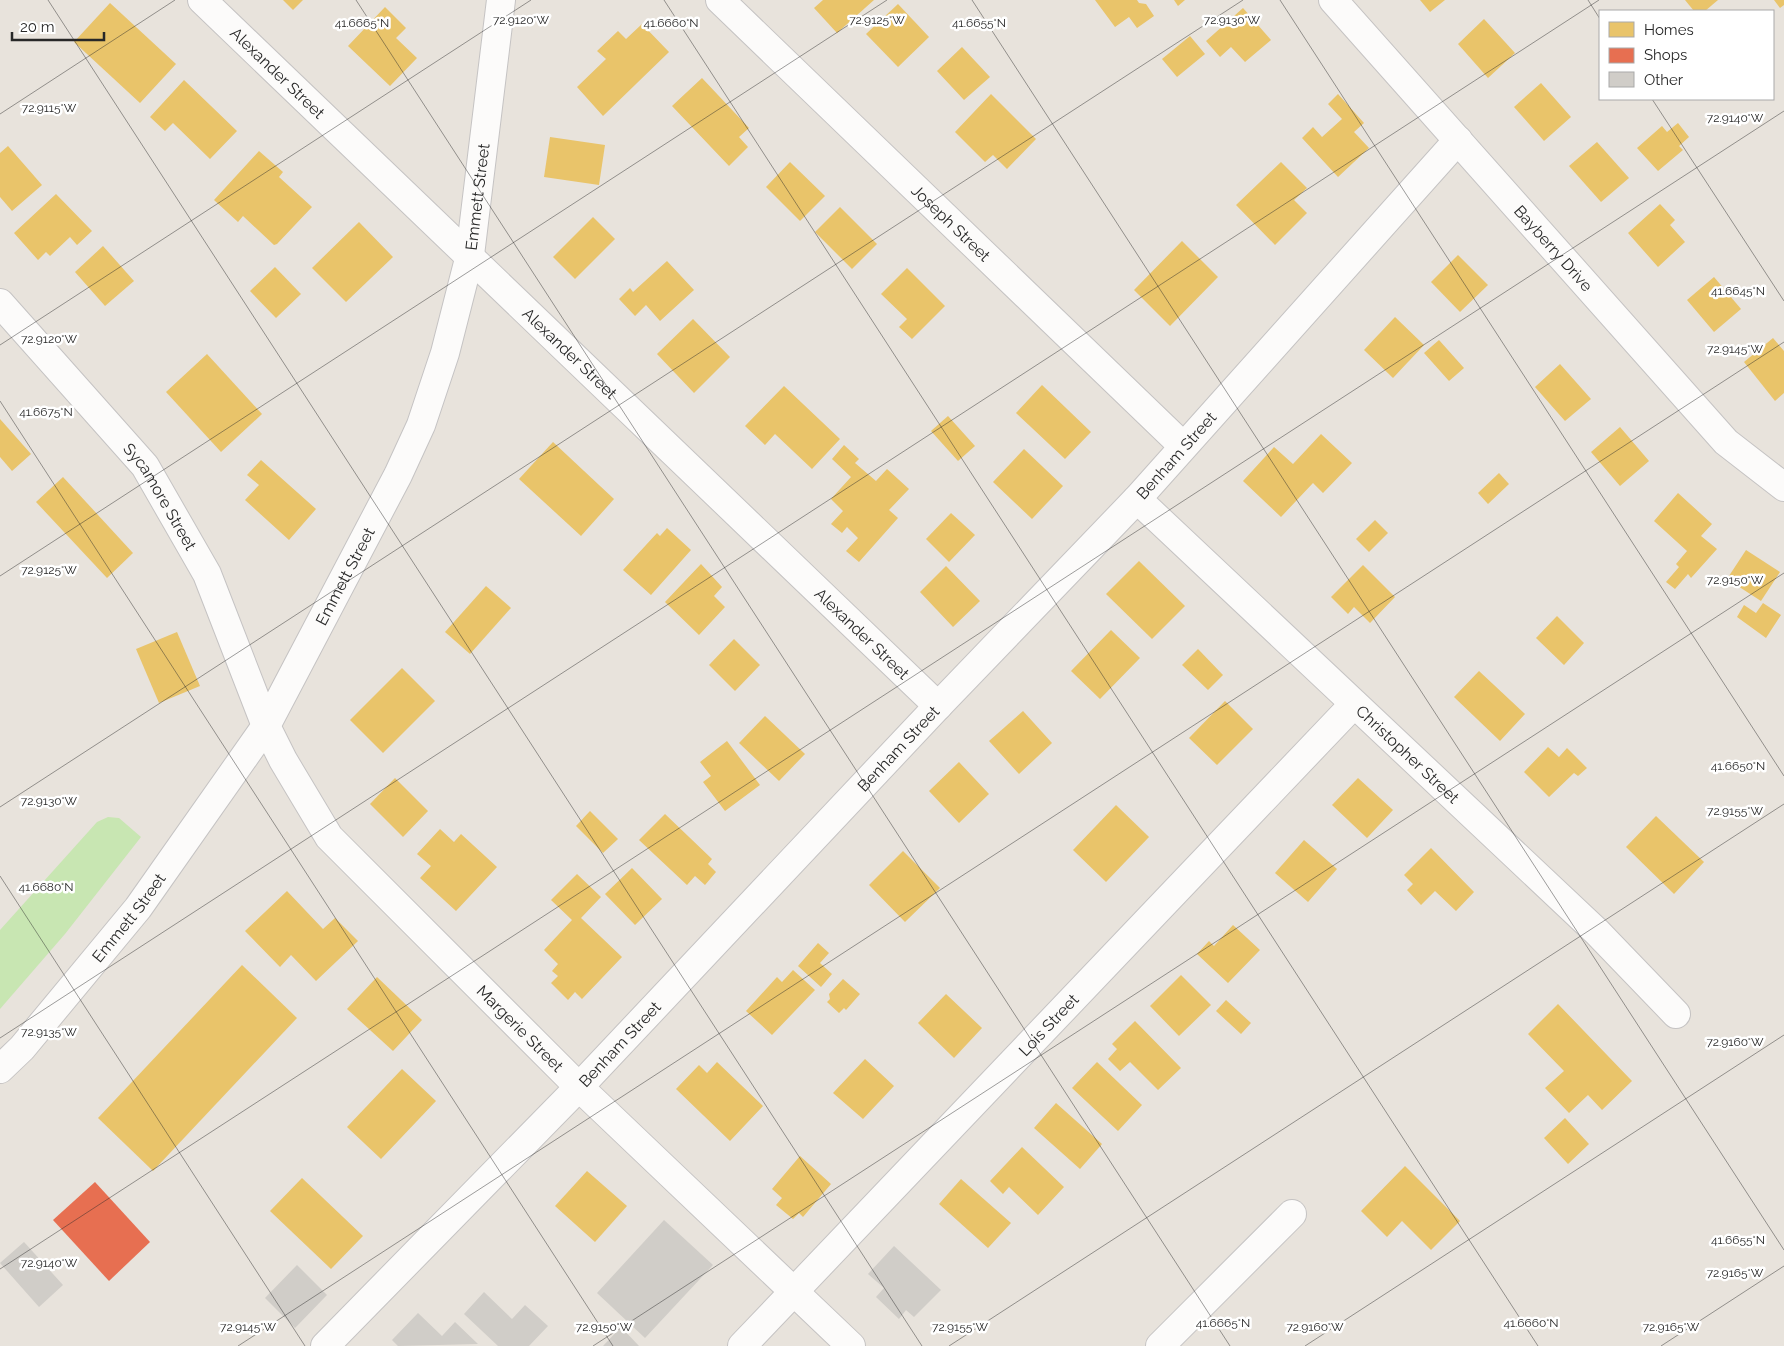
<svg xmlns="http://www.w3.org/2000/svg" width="1784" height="1346" font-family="Raleway,sans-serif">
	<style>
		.green { fill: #c8e6b2 }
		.homes { fill: #e9c46a }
		.shops { fill: #e76f51 }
		.building { fill: #d0cdc8 }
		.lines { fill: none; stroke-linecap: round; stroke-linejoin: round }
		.minor-casing { stroke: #c5c3c3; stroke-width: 30 }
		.minor { stroke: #fcfbfa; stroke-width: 28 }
		.ticks { fill: none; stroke: #282828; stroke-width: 1; stroke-opacity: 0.45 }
		.labels { text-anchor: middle; stroke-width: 5; stroke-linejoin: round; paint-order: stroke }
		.street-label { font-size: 16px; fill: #282828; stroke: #fff }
		.ticks-label { font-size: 12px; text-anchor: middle; fill: #282828; stroke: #fff; stroke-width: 5; stroke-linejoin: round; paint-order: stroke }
	</style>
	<rect width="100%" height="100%" fill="#e8e3dc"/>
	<polygon class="green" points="108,817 119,818 141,837 65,934 0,1009 0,930 97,822"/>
	<g class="homes">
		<polygon points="283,0 303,0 293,10"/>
		<polygon points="823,0 874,0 837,33 814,8"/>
		<polygon points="1095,0 1137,0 1139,3 1146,4 1154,16 1137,28 1129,17 1115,27"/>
		<polygon points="1174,0 1185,0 1178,6"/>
		<polygon points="1420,0 1445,0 1430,12"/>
		<polygon points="1685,0 1718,0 1705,11 1694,11"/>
		<polygon points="1774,0 1784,0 1784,5 1780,8"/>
		<polygon points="110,3 176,64 140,103 74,42"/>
		<polygon points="898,4 929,37 898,67 866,34"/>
		<polygon points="385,7 406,28 396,38 417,58 390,86 348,46"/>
		<polygon points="1243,8 1271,40 1245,62 1231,47 1220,57 1206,41"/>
		<polygon points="1484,19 1515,53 1488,78 1458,44"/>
		<polygon points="642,24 669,52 603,116 577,87 606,59 597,51 618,31 626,39"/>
		<polygon points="1190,36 1205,54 1177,77 1162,59"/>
		<polygon points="962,47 990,77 964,100 937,71"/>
		<polygon points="702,78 749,128 739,137 748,147 729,166 672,106"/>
		<polygon points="184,80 237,131 210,159 173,123 165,131 150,117"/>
		<polygon points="1541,83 1571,117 1544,141 1514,107"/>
		<polygon points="991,94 1036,139 1007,169 993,155 985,162 955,132"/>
		<polygon points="1338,94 1364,123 1354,132 1369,148 1338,177 1302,138 1313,127 1322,137 1342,119 1328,104"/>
		<polygon points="1678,123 1689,137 1679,146 1683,150 1658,171 1637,148 1662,126 1667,132"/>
		<polygon points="550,137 605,145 599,185 544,177"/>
		<polygon points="1597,142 1629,178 1601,202 1569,166"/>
		<polygon points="8,146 42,185 12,211 0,197 0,153"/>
		<polygon points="259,151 283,172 279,177 312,207 277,244 274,245 243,216 238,222 214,200"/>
		<polygon points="790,162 825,196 800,221 766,187"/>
		<polygon points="1281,162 1307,188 1294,200 1307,213 1275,245 1236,205"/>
		<polygon points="56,194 92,231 77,245 70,237 50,256 46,252 38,260 14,233"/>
		<polygon points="1660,204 1675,220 1670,225 1685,242 1658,267 1628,233"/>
		<polygon points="840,207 877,244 852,269 815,232"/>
		<polygon points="593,217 615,239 575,279 553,257"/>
		<polygon points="359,222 393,257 346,302 312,268"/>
		<polygon points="1182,241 1218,277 1170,326 1134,290"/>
		<polygon points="103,246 134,281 105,306 75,272"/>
		<polygon points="1458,255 1488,285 1460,312 1431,282"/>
		<polygon points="667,261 694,290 660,321 646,305 635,316 619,299 630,288 633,292"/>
		<polygon points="275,267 301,294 276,318 250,291"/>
		<polygon points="907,268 945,306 912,339 899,327 907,319 881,294"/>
		<polygon points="1714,277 1741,309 1714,332 1687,300"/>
		<polygon points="1395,317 1424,345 1393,378 1364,350"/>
		<polygon points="693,319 730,357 694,393 657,354"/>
		<polygon points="1773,338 1784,351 1784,393 1775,401 1744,362"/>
		<polygon points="1439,340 1464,368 1449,381 1424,353"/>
		<polygon points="207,354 262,414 221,452 166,392"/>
		<polygon points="1560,364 1591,399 1565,421 1535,387"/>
		<polygon points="1042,385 1091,432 1065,459 1016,413"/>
		<polygon points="784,386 840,439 812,469 775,434 765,445 745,426"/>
		<polygon points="948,416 975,446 958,461 931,431"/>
		<polygon points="0,419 31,454 12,471 0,457"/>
		<polygon points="1620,427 1649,461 1620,486 1591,452"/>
		<polygon points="1321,434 1352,463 1323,493 1313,483 1281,517 1243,481 1274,447 1293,464"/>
		<polygon points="553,442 614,499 581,536 519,479"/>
		<polygon points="844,445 859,459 855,463 876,481 887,469 909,489 889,510 898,518 859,562 846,551 858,538 847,527 842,533 831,524 843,511 831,499 851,477 832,459"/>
		<polygon points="1024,449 1063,486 1032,519 993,482"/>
		<polygon points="261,460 316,509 289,540 245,500 259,485 247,475"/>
		<polygon points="1499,473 1509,484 1488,504 1478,493"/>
		<polygon points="63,477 133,553 107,578 36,502"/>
		<polygon points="1678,493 1712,524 1701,536 1717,549 1691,578 1688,574 1675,589 1666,582 1679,567 1676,564 1687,551 1654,521"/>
		<polygon points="951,513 975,535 949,562 926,539"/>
		<polygon points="1375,520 1388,533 1369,552 1356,539"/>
		<polygon points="667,528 691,550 651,595 623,570 657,533 660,536"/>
		<polygon points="1746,550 1780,572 1761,601 1727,579"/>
		<polygon points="1139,561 1185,606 1152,639 1106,594"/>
		<polygon points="701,564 722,587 714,596 725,607 699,635 665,602"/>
		<polygon points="1363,565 1395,597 1370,623 1354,607 1348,614 1331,597"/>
		<polygon points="946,566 980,601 953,627 920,592"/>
		<polygon points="486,586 511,608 470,654 445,632"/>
		<polygon points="1763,603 1781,615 1766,638 1737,617 1744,605 1756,613"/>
		<polygon points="1557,616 1584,643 1564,665 1536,638"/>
		<polygon points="1111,630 1140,658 1100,699 1071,671"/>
		<polygon points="177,632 200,686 159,703 136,649"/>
		<polygon points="734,639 760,665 735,691 709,665"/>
		<polygon points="1198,649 1223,675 1208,690 1182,665"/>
		<polygon points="402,668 435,701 383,753 350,720"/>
		<polygon points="1479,671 1525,714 1500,741 1454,697"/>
		<polygon points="1225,701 1253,729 1217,765 1189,738"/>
		<polygon points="1023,711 1052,743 1019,774 989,741"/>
		<polygon points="765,716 805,754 779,781 739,743"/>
		<polygon points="727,741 760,785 725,811 703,782 711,776 700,762"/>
		<polygon points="1548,747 1559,757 1567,748 1587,768 1578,776 1574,773 1549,797 1524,772"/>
		<polygon points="959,762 989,794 959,823 929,791"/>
		<polygon points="395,778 428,811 403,837 370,804"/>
		<polygon points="1358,778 1393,810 1367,838 1332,805"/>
		<polygon points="1116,805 1149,837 1106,882 1073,850"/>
		<polygon points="590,811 618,839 603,853 576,826"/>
		<polygon points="665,814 712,859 708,864 716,872 705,885 695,876 687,885 639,840"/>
		<polygon points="1656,816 1704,862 1674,894 1626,847"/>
		<polygon points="440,829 454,842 461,834 497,867 456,911 420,878 431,866 417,854"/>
		<polygon points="1304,840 1337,869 1308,902 1275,873"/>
		<polygon points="1431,848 1474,892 1456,911 1435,891 1421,905 1407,890 1413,884 1404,875"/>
		<polygon points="903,851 940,888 905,922 869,885"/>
		<polygon points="632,868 662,899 635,925 605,894"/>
		<polygon points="577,874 601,897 581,918 622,957 582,999 575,992 568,1000 551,983 558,976 552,971 558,964 544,950 572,920 551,900"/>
		<polygon points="287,891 323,929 335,918 358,941 316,981 291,955 280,967 245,931"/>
		<polygon points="1233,925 1260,950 1228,983 1197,954 1209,941 1214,946"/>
		<polygon points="818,943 829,953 820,963 832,974 821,987 798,966"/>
		<polygon points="242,965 297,1018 153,1171 98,1118"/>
		<polygon points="793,970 815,990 772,1035 746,1011 777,977 782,982"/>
		<polygon points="1181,975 1211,1005 1179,1036 1150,1006"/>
		<polygon points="377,977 422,1020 393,1051 347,1009"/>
		<polygon points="843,979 860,994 846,1010 844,1008 839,1013 827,1002 830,999 829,994"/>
		<polygon points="946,994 982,1028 954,1058 918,1023"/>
		<polygon points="1226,1000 1251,1023 1241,1034 1216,1011"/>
		<polygon points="1558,1004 1632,1081 1602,1110 1588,1095 1569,1113 1545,1088 1564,1071 1528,1034"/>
		<polygon points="1135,1021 1181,1068 1158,1090 1130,1062 1120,1071 1108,1059 1117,1049 1112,1044"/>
		<polygon points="865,1059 894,1086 863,1119 833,1093"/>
		<polygon points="717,1062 763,1106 730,1141 676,1089 699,1065 707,1073"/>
		<polygon points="1097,1062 1142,1105 1118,1131 1072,1088"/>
		<polygon points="402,1069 436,1101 381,1159 347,1127"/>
		<polygon points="1056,1103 1102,1144 1080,1169 1034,1128"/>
		<polygon points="1565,1118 1589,1144 1568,1164 1544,1138"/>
		<polygon points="1022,1147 1064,1187 1038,1215 1009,1187 1003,1194 990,1181"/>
		<polygon points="800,1156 831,1184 803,1217 799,1213 793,1219 776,1205 782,1198 772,1189"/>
		<polygon points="1405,1166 1460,1221 1431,1250 1402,1221 1387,1237 1361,1211"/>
		<polygon points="587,1171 627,1206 595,1242 555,1206"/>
		<polygon points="302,1178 363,1236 331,1269 270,1211"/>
		<polygon points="961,1179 1011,1223 988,1248 939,1204"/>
	</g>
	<polygon class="shops" points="95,1182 150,1242 109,1281 53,1220"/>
	<g class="building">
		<polygon points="664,1220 713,1265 645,1338 597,1293"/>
		<polygon points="24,1242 63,1285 39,1307 0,1263"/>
		<polygon points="894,1246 941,1290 914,1317 906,1310 899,1319 876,1297 884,1288 868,1274"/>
		<polygon points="297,1265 327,1295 295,1328 265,1298"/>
		<polygon points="484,1292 512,1319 525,1305 548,1326 529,1346 498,1346 464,1314"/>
		<polygon points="418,1313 442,1336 455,1322 478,1344 398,1346 392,1340"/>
		<polygon points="621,1327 639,1346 603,1346"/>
	</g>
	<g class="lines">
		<defs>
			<g id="minor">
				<path id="s1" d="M202,0l736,706"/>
				<path id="s2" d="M720,0l463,446"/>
				<path id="s3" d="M1333,0l393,442 58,45"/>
				<path id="s4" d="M0,303l145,163 62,108 59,152 17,34 46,77 250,250 272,259"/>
				<path id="s5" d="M1137,499l460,433 79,82"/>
				<path id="s6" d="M0,1069l22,-21 116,-140 128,-182 132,-251 23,-50 24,-72 25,-98 31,-255"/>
				<path id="s7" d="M325,1346l254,-259 359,-381 199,-207 321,-359"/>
				<path id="s8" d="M742,1346l612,-642"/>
				<polyline points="1160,1346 1292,1214"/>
			</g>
		</defs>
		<use href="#minor" class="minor-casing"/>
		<use href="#minor" class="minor"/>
	</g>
	<path class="ticks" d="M48,0l874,1346M356,0l874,1346M664,0l874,1346M972,0l812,1250M1280,0l504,776M1588,0l12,19M1652,99l132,202M0,114l175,-114M0,345l531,-345M0,401l613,945M0,576l887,-576M0,807l1243,-807M0,876l305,470M0,1038l1599,-1038M0,1269l1784,-1158M238,1346l1546,-1004M593,1346l1191,-773M949,1346l835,-542M1305,1346l479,-311M1661,1346l123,-80"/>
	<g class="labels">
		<g class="street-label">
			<text dy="6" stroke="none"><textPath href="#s1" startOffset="105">Alexander Street</textPath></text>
			<text dy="6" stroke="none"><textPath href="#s6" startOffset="1009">Emmett Street</textPath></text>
			<text dy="6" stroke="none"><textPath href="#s2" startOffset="321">Joseph Street</textPath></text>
			<text dy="6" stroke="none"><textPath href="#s3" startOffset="332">Bayberry Drive</textPath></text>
			<text dy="6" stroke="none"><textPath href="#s1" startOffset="510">Alexander Street</textPath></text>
			<text dy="6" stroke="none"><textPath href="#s7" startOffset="1232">Benham Street</textPath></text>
			<text dy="6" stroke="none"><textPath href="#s4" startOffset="252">Sycamore Street</textPath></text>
			<text dy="6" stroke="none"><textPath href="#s6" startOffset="604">Emmett Street</textPath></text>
			<text dy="6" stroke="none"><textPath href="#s1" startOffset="915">Alexander Street</textPath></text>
			<text dy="6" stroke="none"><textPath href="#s7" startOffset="828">Benham Street</textPath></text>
			<text dy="6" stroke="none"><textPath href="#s5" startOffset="372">Christopher Street</textPath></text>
			<text dy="6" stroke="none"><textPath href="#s6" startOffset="199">Emmett Street</textPath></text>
			<text dy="6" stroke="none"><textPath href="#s8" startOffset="444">Lois Street</textPath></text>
			<text dy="6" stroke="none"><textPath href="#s4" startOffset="904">Margerie Street</textPath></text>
			<text dy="6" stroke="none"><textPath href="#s7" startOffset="422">Benham Street</textPath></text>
		</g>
	</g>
	<g class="ticks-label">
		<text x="521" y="24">72.9120°W</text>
		<text x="877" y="24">72.9125°W</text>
		<text x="1232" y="24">72.9130°W</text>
		<text x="362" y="27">41.6665°N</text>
		<text x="671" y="27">41.6660°N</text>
		<text x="979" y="27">41.6655°N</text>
		<text x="49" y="112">72.9115°W</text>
		<text x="1735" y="122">72.9140°W</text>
		<text x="1738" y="295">41.6645°N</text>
		<text x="49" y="343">72.9120°W</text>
		<text x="1735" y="353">72.9145°W</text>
		<text x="46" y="416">41.6675°N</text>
		<text x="49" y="574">72.9125°W</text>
		<text x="1735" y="584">72.9150°W</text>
		<text x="1738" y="770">41.6650°N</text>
		<text x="49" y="805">72.9130°W</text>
		<text x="1735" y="815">72.9155°W</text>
		<text x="46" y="891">41.6680°N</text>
		<text x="49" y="1036">72.9135°W</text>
		<text x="1735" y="1046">72.9160°W</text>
		<text x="1738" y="1244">41.6655°N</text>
		<text x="49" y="1267">72.9140°W</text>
		<text x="1735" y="1277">72.9165°W</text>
		<text x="1223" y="1327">41.6665°N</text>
		<text x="1531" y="1327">41.6660°N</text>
		<text x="248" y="1331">72.9145°W</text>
		<text x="604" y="1331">72.9150°W</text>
		<text x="960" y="1331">72.9155°W</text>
		<text x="1315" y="1331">72.9160°W</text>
		<text x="1671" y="1331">72.9165°W</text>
	</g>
	<rect x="1599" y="10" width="175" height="90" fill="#ffffff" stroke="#a9a9a9"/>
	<rect x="1609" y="22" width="25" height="15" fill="#e9c46a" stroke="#a9a9a9"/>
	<text x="1644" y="35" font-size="15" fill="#282828">Homes</text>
	<rect x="1609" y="48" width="25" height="15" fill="#e76f51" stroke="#a9a9a9"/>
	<text x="1644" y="60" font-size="15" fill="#282828">Shops</text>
	<rect x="1609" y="72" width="25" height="15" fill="#d0cdc8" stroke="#a9a9a9"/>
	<text x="1644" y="85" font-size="15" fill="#282828">Other</text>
	<path d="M12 32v8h92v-8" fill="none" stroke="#282828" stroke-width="2.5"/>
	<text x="20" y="32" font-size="15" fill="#282828" stroke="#ffffff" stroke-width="4" paint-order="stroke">20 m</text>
</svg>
